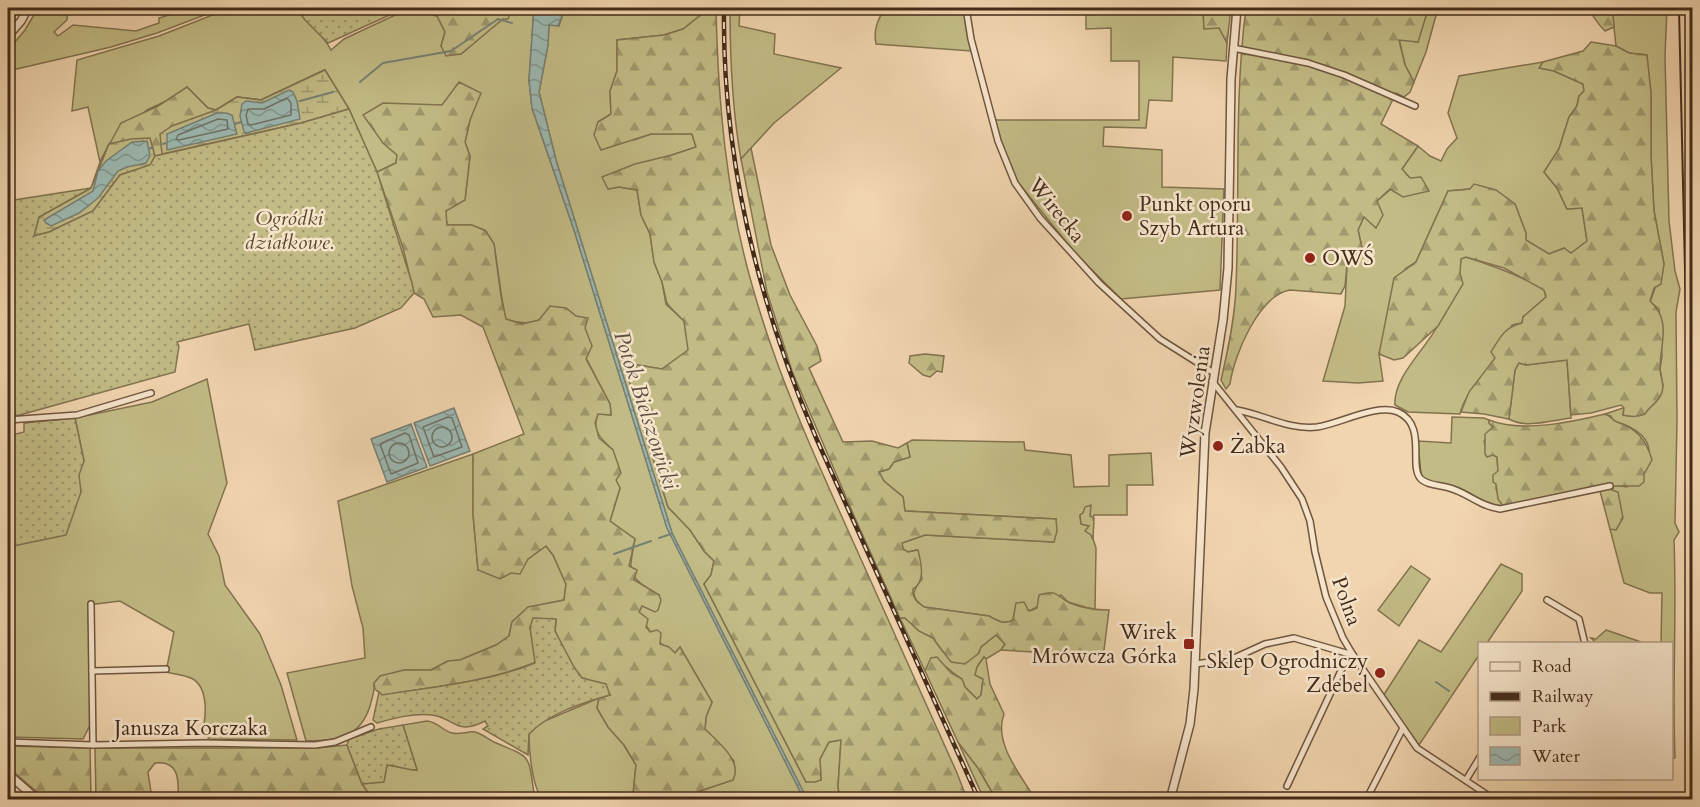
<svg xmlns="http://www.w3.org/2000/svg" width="1700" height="807" font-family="Cardo,serif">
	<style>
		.green { fill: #c2bb85; stroke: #827350; stroke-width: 1.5 }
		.forest { fill: url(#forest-firs); stroke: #827350; stroke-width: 1.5 }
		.wetland { fill: url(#wetland-marsh); stroke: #827350; stroke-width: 1.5 }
		.garden { fill: url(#garden-dots); stroke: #827350; stroke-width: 1.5 }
		.water { fill: url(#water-waves); stroke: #788075; stroke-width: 1.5 }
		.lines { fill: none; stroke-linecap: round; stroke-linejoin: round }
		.shore { stroke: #707266; stroke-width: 1.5 }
		.stream { stroke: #788075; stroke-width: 2 }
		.minor-casing { stroke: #6e563f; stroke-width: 8 }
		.tertiary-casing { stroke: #6e563f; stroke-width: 10 }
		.motorway-casing { stroke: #432b1a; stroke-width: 14 }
		.minor { stroke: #f6e4cb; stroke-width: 5 }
		.tertiary { stroke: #f6e4cb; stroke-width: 7 }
		.motorway { stroke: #f1d5af; stroke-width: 10 }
		.rail-casing { stroke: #432b1a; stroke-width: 4.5 }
		.rail { stroke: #f6e4cb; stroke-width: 2; stroke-dasharray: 7; stroke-linecap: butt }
		.poi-dot { fill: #8f2418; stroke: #f6e4cb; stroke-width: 2 }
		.labels { text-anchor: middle; stroke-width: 5; stroke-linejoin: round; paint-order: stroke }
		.poi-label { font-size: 21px; fill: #432b1a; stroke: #f6e4cb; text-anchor: start }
		.street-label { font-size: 21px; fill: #432b1a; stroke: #f6e4cb }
		.park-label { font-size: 21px; font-style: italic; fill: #5c482f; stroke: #f6e4cb }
		.water-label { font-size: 22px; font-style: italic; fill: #594e40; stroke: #f6e4cb }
	</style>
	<defs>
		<pattern id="forest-firs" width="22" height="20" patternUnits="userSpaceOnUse" patternTransform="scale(1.5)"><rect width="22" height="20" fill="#c2bb85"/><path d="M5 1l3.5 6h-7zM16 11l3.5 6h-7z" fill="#9f986c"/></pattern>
		<pattern id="wetland-marsh" width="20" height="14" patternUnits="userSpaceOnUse" patternTransform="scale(1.5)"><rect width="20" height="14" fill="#c2bb85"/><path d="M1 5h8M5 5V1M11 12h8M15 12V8" fill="none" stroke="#9f986c"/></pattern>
		<pattern id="garden-dots" width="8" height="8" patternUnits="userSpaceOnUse" patternTransform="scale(1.5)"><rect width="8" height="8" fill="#c2bb85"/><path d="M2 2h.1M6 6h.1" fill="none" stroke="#9f986c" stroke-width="1.8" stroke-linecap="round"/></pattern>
		<pattern id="water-waves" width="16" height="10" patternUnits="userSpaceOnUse" patternTransform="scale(1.5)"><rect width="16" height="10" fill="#9cb8b1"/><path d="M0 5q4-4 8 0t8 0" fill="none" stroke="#81968f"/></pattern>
	</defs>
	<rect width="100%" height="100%" fill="#f1d5af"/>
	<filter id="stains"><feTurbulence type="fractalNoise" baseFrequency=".00333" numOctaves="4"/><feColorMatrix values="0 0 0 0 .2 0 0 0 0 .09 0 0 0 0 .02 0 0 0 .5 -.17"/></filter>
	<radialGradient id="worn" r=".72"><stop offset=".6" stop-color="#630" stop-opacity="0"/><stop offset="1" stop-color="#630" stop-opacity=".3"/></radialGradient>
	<g class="green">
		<path d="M38,8h30l-1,12 -13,12 4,4 15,-11 63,6 23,-8v-5l33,-10h104c11,14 27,26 35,42l13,-11 66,-31h8l4,4 15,4 8,16 -4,14 20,8 50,-43 -1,-3h24l-5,72 3,28 42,122 93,298 137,271h-111l-1,-2 5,-5 36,-12 1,-19 -29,-32 1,-12 6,-15 -32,-55 -5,6c-18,-10 -27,-22 -36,-41l3,-6 17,-11c-32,-19 -31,-20 -24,-56l-25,-18 10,-33 -4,-7 -3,-31c-12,-11 -22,-20 -15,-36l13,1 -1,-11 -24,-46 5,-12c-5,-16 -11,-27 -25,-38 -24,11 -34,20 -61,11l-11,-75 -9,-14 -14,-5h-24l-2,-14 20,-12 5,-43 -5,-14 5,-22 -28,-15h-27l-32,38 14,12 -1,8 -19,9 -28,-63 -25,-39 -63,30 -24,-3 -21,13 -8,-2 -21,-21 -12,10 -28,13 -38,34 -9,18 -12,-55 -16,4 5,-51 82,-24 56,-22v-3l-58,22 -46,14 -103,24v-21l17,-20z"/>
		<polygon points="565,8 700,8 702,14 683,29 664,35 617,40 617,71 610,91 611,114 598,122 634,140 651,134 692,134 696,147 672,155 608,189 619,187 637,190 641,215 650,234 654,262 662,282 666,304 684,321 689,350 662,369 637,365 643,425 668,507 690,530 704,551 714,561 711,575 704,584 806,782 821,780 820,759 829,742 841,740 838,787 840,799 807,799 672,533 556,160 539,92 548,45 549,24 559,26"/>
		<path d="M730,8h10l-1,18 36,8 -1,20 67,14 -67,55 -33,36c-9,-50 -11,-100 -11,-151z"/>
		<path d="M885,8h78l8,43 -95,-7c-3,-14 2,-25 9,-36z"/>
		<polygon points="1086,8 1203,8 1204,28 1219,28 1227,43 1226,61 1173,57 1172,101 1149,100 1146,128 1104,127 1103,146 1162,150 1162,187 1224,189 1220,290 1121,299 1075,253 1017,181 1002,144 995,120 1139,120 1139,61 1111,61 1111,28 1086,29"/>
		<path d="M1612,8h55l-2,48 4,165 6,50 5,18 -4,23 1,108 -2,103 4,9 -5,8c3,73 -2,145 1,218h-3v-114l-11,-1 1,-50h-12l-26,-10 -14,-54h6l-4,-39 2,-5 13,2 17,-13c2,-7 5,-17 5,-24 -1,-16 -22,-26 -36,-29l-2,-5 -6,-2 18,-6h1l-1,7c23,6 29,-13 40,-29l-3,-17 2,-13 -3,-47 -9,-7 14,-38 -10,-53 -3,-55v-63l-5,-38 -17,-2 -13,-7z"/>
		<polygon points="1418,9 1438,8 1426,52 1414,82 1405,65 1399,39 1418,42"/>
		<polygon points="1543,62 1540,68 1554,71 1583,84 1584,91 1579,96 1577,106 1569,117 1559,149 1544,172 1557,188 1567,209 1582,208 1587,241 1571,254 1564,248 1549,254 1525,240 1526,233 1515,204 1470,189 1448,191 1416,262 1405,269 1379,354 1383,381 1358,383 1323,381 1345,306 1347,265 1362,248 1358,230 1364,216 1376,227 1377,201 1391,189 1410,178 1402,169 1418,146 1430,156 1441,161 1447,149 1457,138 1448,113 1459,76"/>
		<path d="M1466,257c28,9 53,18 78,32l2,8 -23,20 -1,6 -10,2c-5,11 -10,24 -17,34 -12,19 -30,33 -35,55l-52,-2 -13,-7c-2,-28 31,-56 43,-80 11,-20 21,-44 23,-66z"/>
		<path d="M1567,360l4,58c-18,2 -46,11 -62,1l6,-49 4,-7 7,2z"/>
		<path d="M207,379l20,104 -19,51 11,22 6,29 35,49 21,51 16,55 -89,-1 1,-5h-7c4,-16 7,-45 -9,-55 -7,-4 -19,-5 -27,-7l8,-40 -54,-31 -32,4 3,118 -8,16 -75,-2v-190l73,-55 -3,-17 6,-14 -9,-43 77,-16z"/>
		<path d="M1452,417l32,1 5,2v3l4,4 -9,14 2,10 11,6 1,14 -2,18 7,17c-23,-1 -29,-14 -49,-20 -12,-3 -24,-2 -33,-10l-3,-35 33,2z"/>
		<path d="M912,440l112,2 1,8 46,5 3,32 35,-1v-31l42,-2 2,32h-26v30h-33l-2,4 -2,-4 -7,-2 -3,2 1,9 8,2 7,22 -1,62 -27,-8 -7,-7 -32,16 -14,-1 -2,10c-9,5 -15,1 -24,-4l-65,-9c-14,-10 -12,-16 -2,-28l-5,-29 -9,2 -5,-3 -1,-6 23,-8 129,7 2,-23 -151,-8 -2,-14 -19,-16 -5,-9 10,-3 5,-7 16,-5 -3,-14z"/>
		<path d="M473,454v60l5,56 50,-11 18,-13 7,9 13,29 -2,16 -36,8 -16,14 -3,14 -13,9 -36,15 -12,1 -17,9h-27l-30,13c1,8 -2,15 -4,23 -10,32 -33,35 -64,35l-19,-68 78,-15 -2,-30 -11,-42 -14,-85z"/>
		<polygon points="1501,564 1522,574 1522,591 1487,643 1480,644 1479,655 1419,745 1383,696 1419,640 1441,652"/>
		<polygon points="1411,566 1430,579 1399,626 1378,610"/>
		<path d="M900,618h5l14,13 14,7 10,14 38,-5 15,-12 9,9 -4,6 -15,9 -2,-2 -7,10 -1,8 7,4 -2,16 -4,4 -12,-12 -3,-8c-12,-7 -18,-16 -30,-21l-7,13z"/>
		<polygon points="1606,630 1644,643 1597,644 1591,638 1596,639"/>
		<path d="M599,698l-2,10 11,19 16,18 12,20 -3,29 5,5h-96c-10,-13 -13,-48 -13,-65l11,-11z"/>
		<path d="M427,721c11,1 16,10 25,12 8,2 16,-2 23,-1 8,2 14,8 21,11 36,15 32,11 38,50l-47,7 -115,-1 -10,-15 22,-3 3,-16 30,5 -14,-45z"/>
		<polygon points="958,742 978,768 996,799 984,799"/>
	</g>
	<g class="forest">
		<polygon points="418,8 510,8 511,11 508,19 503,19 461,54 446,56 441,46 445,32 437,16 422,12"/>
		<path d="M700,8h16c2,93 10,186 36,277 24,87 62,170 99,252 35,79 71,157 106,236l10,26h-127l-2,-12 3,-47 -12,2 -9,17 1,21 -6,2h-9l-102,-198 7,-9 3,-14 -10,-10 -14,-21 -22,-23 -40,-130 9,-12 25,4 26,-19 -4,-29 -17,-17 -5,-22 -8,-20 -4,-28 -9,-19 -4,-25 -18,-3 -11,2 -6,-12 33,-13 37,-9 24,-8 -4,-13h-41l-50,16 -7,-15 4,-13 13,-8 -1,-23 7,-20v-31l47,-5 19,-6 19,-15z"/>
		<polygon points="1203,8 1231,8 1227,43 1219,28 1204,29"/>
		<path d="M1246,8h172l9,5 -9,29 -19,-2 6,25 9,17 -4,10 -6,5 -8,-4 -15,31 37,22 -16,23 8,9 11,-1 8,14 -26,6 -13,-8 -13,12 6,14 -7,13 -12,-11 -6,13 4,18 -15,17 -2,21 -4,8 -51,-4c-31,5 -56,65 -60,94l-4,5 -5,-9c7,-30 14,-62 15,-94 4,-93 -2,-186 10,-278z"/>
		<path d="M1557,8h47l2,4 7,3 1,12 -9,4c-6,-6 -11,-13 -15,-20l-4,-1 -10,2 -3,-4z"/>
		<path d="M1591,42l25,4 13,7 18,2 4,38v63l3,55 10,53 -3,20 -7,4 -4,13c22,20 10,42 10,68 0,8 5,15 2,23 -3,11 -12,13 -17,22 -8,3 -13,3 -22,1l1,-7 -3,-3 -30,8 -20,2 -4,-55 -41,5 -7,-2 -4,7 -6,49 -25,-5 -23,-2 8,-20 26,-34 -4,-6c9,-15 14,-25 31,-29l1,-6 23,-20 -2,-7 -40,-22 -38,-11 -5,2 -1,14 3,11 -25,42 -35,32 -9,2 -15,-6 15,-76 22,-16 32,-71 22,-2 4,-5 22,6 19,14 11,29v7l23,14 15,-6 7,5 16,-12 -5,-33 -15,1 -10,-21 -13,-16 15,-23 10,-32 8,-11 2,-10 5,-5 -1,-7 -29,-13 -15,-3 4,-6 40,-11z"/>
		<polygon points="325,70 349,109 39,217 91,188 100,162 121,123 158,106 187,87 208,108 216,110 237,97 261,100"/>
		<path d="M459,82l22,11 -11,27 -5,22 5,14 -5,44 -19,11 1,14h25l14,6 8,13 7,52 5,23 16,5 17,-4 11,-14 16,2 10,8 12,2 -3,10 7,18 -6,13 24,45 1,11 -13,-1 -3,9 4,15 14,12 8,23 -5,7 4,8 -10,33 25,18 -6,27 8,4 -3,10 25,15 2,5 -3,10 -3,2 -13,-6 -3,6 9,7 -2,8 4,5 7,-2 4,3 -1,11 9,3 6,6 5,-6 32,55 -6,15 -1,12c13,13 38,32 28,51l-36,12 -5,5 1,2h-55l-5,-5 3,-29 -12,-20 -16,-18 -11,-19 2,-10 11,-3 -28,-17 -9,-11 -18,-36 1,-11 -26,7 6,35c-48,20 -103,25 -154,33l-7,-6 -1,-6 6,-7 24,-6h27l17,-9 12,-1 36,-15 13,-9 3,-14 16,-15 36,-7 2,-16 -13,-29 -7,-9 -18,13 -8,15 -9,-1 -11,6 -22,-9 -5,-56v-60l51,-20 -41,-107 -22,-12 -28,2 -9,-18 -10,-6 -11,-45 -26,-76 19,-9 1,-8 -14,-12 -20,-28 20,-12 59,2z"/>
		<path d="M751,148l20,97 19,50 27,51 4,15 -12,7 34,74 29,-1 26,7 9,-5 3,14 -16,5 -5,7 -10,3 5,9 19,16 2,14 151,8 1,12 -3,11 -129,-7 -23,8 1,6 5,3 10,-2c3,13 8,31 -5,39 -1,9 4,13 11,18l65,9c9,5 15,9 24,4l3,-17 8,-1 5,9 8,-3 2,-13c20,-6 16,1 31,8 12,5 26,7 39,7l-5,40 -4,6 -99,-6 4,-6 -9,-9 -15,12 -2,6 -14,11 -14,-2 -18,-24 -14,-7 -14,-13h-5l-45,-100 -63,-147 -25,-79 -26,-133z"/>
		<polygon points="925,354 944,356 942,372 937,371 930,377 923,375 909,363 910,356"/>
		<path d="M1605,414c6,2 7,6 12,8 20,7 29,17 35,38l-8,14v8l-5,4h-25l-2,4 6,2 5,26 -7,12 -6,-1 -10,-38 -55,12 -2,-5 -40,8 -5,-7 -2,-15 -3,-2v-7l5,-4 -1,-14 -4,-2 -6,2 -2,-3v-20l8,-7 -4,-4v-3c33,13 83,2 116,-6z"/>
		<polygon points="1091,505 1090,516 1094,518 1093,540 1091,535 1085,531 1089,526 1081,524 1080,515 1083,513 1085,507"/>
		<path d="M937,657l14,16 11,6 3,8 12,12 4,-4 2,-16 -8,-4 2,-8 7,-10 2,2 4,25 14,30c-11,29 17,61 31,85h-39l-18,-31 -20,-26 -33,-71 6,-13z"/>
		<path d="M347,745l15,39 10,15h-194c1,-19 1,-39 -23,-36l-7,9 4,27h-56l-1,-51h222z"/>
		<polygon points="8,746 90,748 91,799 45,799 8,767"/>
	</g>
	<g class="wetland">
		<polygon points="325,70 349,109 301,123 162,154 160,134 172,126 216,110 237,97 261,100"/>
		<polygon points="150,138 155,156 151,165 120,175 93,211 49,232 34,236 39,217 91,188 109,144 131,139"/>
	</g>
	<g class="garden">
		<polygon points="296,8 405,8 328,43 305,20"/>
		<polygon points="349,109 377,172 412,283 414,293 401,308 355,328 255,350 249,324 177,342 179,346 175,372 16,416 8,384 8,201 91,188 39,217 34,236 49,232 93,211 120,175 150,165 155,156 301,123"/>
		<polygon points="75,418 84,461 79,475 81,492 66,535 8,547 8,436 24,432 24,423"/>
		<path d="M533,618l23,1 -1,12 19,36 8,11 24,6 4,11c-28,8 -61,18 -81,39l-1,21 -45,-26 5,-3 -3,-5c-29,15 -30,-3 -53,-6 -19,-2 -37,3 -55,8l-4,-3 6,-28 3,3c51,-8 106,-13 153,-32l-5,-36z"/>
		<path d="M403,725l14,45c-11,0 -19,-4 -30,-5l-3,17 -22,2 -15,-39 2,-6 30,-10z"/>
		<polygon points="525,793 534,793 538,799 487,799"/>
	</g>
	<g class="water">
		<polygon points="534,8 565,8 558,26 549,25 548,45 539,92 556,160 672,533 807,799 804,799 667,528 574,230 532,108 529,80"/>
		<polygon points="289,90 293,92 297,101 300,119 246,133 244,132 240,116 242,104 246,101 262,103"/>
		<polygon points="217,113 226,113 232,115 237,134 167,150 167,134"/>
		<polygon points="147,141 150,156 146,163 127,167 118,171 98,198 79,213 51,226 46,223 44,220 93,191 98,171 106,161 132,142"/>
		<polygon points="454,408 470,451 430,466 414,423"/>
		<polygon points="411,424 427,467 387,482 371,439"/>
	</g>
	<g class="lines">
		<g class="shore">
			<polygon points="287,98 291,103 291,115 251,125 248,124 246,115 248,109 264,109"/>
			<polygon points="218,119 227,120 228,129 179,140 176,139 178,135"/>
			<polygon points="448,417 452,418 462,447 434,457 423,427"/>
			<circle cx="442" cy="437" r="10"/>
			<polygon points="405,433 409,435 418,463 391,474 380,444"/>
			<circle cx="399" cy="453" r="10"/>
		</g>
		<g class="stream">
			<polyline points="360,82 383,63 451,51 498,19 512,23"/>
			<polyline points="300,101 333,92"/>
			<polyline points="235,124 241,122"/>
			<polyline points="163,144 166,143"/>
			<polyline points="149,149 153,147"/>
			<polyline points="659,538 671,534"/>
			<polyline points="614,554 651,541"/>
			<polyline points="1436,682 1449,691"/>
		</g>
		<defs>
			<g id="minor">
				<polyline points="966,8 971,39 998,141 1015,183 1040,218 1099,283 1160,339 1214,373"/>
				<polyline points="1233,48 1308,63 1344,75 1415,106"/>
				<polyline points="1212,381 1281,467 1302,499 1310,521 1315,552 1326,597 1343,638 1353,655 1417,748 1495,800"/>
				<path d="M1237,410c28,5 51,20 80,17 22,-3 60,-24 81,-15 29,13 11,52 22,66 6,7 18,7 26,9 22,5 30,18 54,22l110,-23"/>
				<polyline points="8,420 77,415 151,393"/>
				<polyline points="1547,600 1579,619 1585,644"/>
				<polyline points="91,604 93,745"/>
				<polyline points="1195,664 1232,659 1265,644 1294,638 1353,655"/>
				<polyline points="92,671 166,669"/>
				<polyline points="8,742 93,745 204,743 315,745 335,742 371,727"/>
				<polyline points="1466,780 1480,757"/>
				<polyline points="1287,786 1346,660 1353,655"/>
				<polyline points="1154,800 1171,798"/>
				<polyline points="1366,800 1403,728"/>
			</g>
			<g id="tertiary">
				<polyline points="8,36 21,21 28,8"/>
				<polyline points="8,774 38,800"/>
				<polyline points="1170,800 1190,724 1194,689 1205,433 1223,320 1228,268 1231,79 1237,8"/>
			</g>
			<polyline id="motorway" points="1685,8 1692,314"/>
		</defs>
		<use href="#minor" class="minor-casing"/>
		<use href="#tertiary" class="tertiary-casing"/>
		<use href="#motorway" class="motorway-casing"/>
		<use href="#minor" class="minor"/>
		<use href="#tertiary" class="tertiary"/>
		<use href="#motorway" class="motorway"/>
		<defs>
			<path id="rail" d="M724,8c-2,149 34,295 93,432l162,360"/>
		</defs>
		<use href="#rail" class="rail-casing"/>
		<use href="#rail" class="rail"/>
	</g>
	<g class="poi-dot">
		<circle cx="1127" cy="216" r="6"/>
		<circle cx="1310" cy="258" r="6"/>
		<circle cx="1218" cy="446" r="6"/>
		<rect x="1183" y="638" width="12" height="12" rx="3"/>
		<circle cx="1380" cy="673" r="6"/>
	</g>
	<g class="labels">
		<g class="poi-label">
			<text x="1139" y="211">Punkt oporu<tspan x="1139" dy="24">Szyb Artura</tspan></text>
			<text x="1322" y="265">OWŚ</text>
			<text x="1230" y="453">Żabka</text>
			<text x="1177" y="639" text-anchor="end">Wirek<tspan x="1177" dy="24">Mrówcza Górka</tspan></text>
			<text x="1368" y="668" text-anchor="end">Sklep Ogrodniczy<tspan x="1368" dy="24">Zdebel</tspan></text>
		</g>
		<g class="street-label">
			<text transform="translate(1057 210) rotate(51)" y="7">Wirecka</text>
			<text transform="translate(1195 402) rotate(-82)" y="7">Wyzwolenia</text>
			<text transform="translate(1347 601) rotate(70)" y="7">Polna</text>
			<text x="191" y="735">Janusza Korczaka</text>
		</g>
		<g class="park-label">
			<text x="289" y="225">Ogródki<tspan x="289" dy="24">działkowe.</tspan></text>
		</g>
		<g class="water-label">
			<text transform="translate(647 410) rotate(72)" y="8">Potok Bielszowicki</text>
		</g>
	</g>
	<rect width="1700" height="807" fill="none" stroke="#f1d5af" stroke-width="30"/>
	<rect x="9" y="9" width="1682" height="789" fill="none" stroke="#432b1a" stroke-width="3"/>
	<rect x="15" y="15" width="1670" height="777" fill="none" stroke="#432b1a" stroke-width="1.5"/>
	<rect x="1478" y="642" width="195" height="138" fill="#f6e4cb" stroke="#ae9a84" stroke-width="1.5"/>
	<rect x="1490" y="662" width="30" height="9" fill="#f6e4cb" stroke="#ae9a84" stroke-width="1.5"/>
	<text x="1532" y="672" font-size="18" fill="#432b1a">Road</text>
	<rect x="1490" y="692" width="30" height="9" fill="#432b1a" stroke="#ae9a84" stroke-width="1.5"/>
	<text x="1532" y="702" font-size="18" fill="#432b1a">Railway</text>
	<rect x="1490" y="717" width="30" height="18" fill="#c2bb85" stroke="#ae9a84" stroke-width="1.5"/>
	<text x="1532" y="732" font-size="18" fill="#432b1a">Park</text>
	<rect x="1490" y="747" width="30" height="18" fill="url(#water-waves)" stroke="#ae9a84" stroke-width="1.5"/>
	<text x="1532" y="762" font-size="18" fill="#432b1a">Water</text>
	<rect width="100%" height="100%" filter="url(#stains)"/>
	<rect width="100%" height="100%" fill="url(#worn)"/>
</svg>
